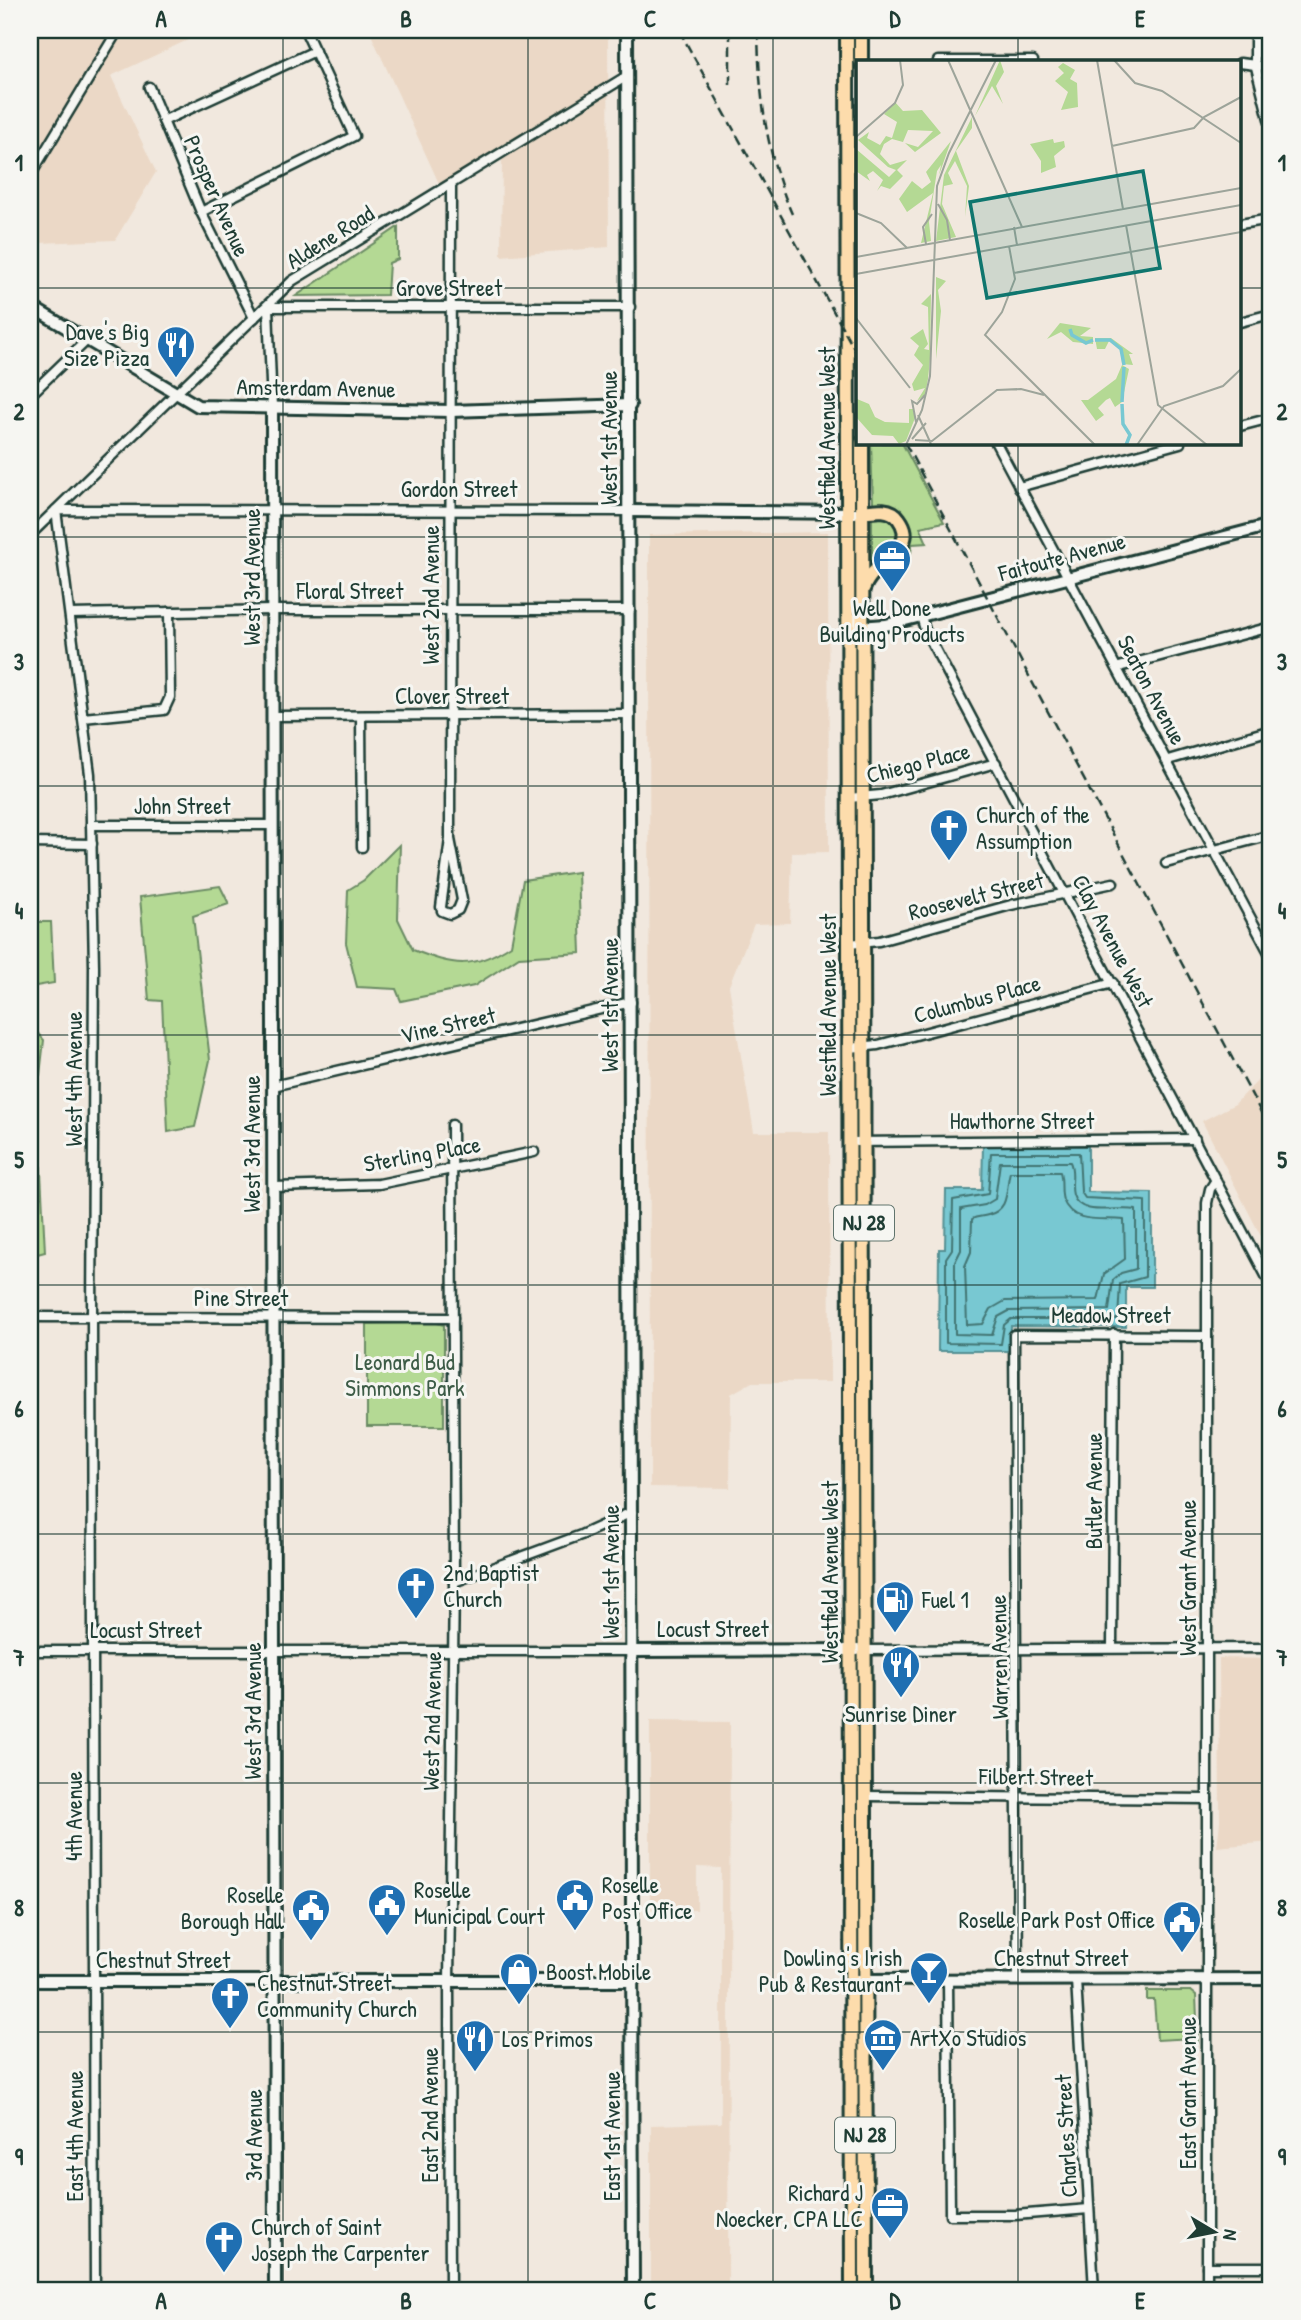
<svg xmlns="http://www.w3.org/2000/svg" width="1301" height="2320" font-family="'Patrick Hand',sans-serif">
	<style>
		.built { fill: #ebd8c6 }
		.green { fill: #b4d994; stroke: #6a8b64; stroke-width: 2 }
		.water { fill: #78c8d2; stroke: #549093; stroke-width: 2 }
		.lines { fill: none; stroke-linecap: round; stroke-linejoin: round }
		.shore { stroke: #437573; stroke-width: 2 }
		.street-casing { stroke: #1f3d34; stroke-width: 13 }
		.secondary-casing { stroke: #1f3d34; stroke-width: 16 }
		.primary-casing { stroke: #1f3d34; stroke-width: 18 }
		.street { stroke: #f6f6f2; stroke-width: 8 }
		.secondary { stroke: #f6f6f2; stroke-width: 10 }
		.primary { stroke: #fddcac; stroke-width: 12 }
		.rail { stroke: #1f3d34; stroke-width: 2.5; stroke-dasharray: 10 5; stroke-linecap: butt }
		.grid { fill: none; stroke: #1f3d34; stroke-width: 2; stroke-opacity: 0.55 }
		.labels { text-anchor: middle; stroke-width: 6; stroke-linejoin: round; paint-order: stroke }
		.shield { fill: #f6f6f2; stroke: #60746d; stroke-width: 2 }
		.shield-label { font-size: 21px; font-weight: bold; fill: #1f3d34 }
		.street-label { font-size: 23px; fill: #1f3d34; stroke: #f6f6f2 }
		.poi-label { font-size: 23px; fill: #1f3d34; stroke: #f6f6f2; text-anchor: start }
		.park-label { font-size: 23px; fill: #3d5c47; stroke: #f6f6f2 }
		.inset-river { fill: none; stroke: #78c8d2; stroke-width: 3.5 }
		.inset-road { fill: none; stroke: #9da49a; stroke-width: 2 }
		.view { fill: #0f766e; fill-opacity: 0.15; stroke: #0f766e; stroke-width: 3.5 }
		.inset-edge { fill: none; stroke: #1f3d34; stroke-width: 3.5 }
		.neatline { fill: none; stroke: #1f3d34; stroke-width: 2.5 }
		.grid-label { font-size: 23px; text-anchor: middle; font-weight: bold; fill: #1f3d34 }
	</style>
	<rect width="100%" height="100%" fill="#f1e8de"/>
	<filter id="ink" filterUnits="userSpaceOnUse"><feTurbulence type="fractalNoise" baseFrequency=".0143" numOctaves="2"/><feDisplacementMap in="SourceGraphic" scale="14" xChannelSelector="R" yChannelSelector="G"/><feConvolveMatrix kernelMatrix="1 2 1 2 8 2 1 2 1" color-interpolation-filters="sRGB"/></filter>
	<g filter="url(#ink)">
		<g class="built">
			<polygon points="38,30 209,30 111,76 156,172 115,240 39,243 30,247 30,43"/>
			<polygon points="369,30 608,30 609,247 501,256 502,155 442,190"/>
			<polygon points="828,532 829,852 792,853 790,923 754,924 729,986 754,1132 829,1132 830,1382 752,1382 731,1394 730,1488 650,1487 649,535"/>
			<polygon points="1271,1067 1271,1256 1202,1121 1235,1104"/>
			<polygon points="1219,1658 1271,1659 1271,1842 1217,1847 1220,1822"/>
			<polygon points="650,1721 730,1722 728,2290 651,2290 651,2125 721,2123 721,1868 697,1867 697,1910 650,1910"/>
		</g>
		<g class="green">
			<polygon points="398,227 398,259 389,263 387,295 296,296"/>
			<polygon points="871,443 902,443 944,522 920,527 927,543 912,544 911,553 899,559 908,548 909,523 892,506 873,503"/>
			<path d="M872,515c15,2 24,3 27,19l-9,17 -18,11z"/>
			<path d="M400,844l-2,75 15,31c41,16 60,20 98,-5l12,-65 55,-8 3,81 -62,4 -45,29 -73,15 -5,-12 -39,-2 -11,-44 2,-53 16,-10z"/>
			<polygon points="220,886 229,904 193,916 210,1060 195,1127 168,1132 162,1001 149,1000 140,897"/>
			<polygon points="30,922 51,922 54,983 30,987"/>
			<polygon points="30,1025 44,1040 40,1075 30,1075"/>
			<polygon points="30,1136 40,1152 45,1252 30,1256"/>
			<polygon points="436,1323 444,1325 444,1426 367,1426 367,1324"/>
			<polygon points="1147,1991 1191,1991 1196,1995 1198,2043 1194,2046 1194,2038 1157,2040 1154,2000 1147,2000"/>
		</g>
		<polygon class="water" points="983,1145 1088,1146 1088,1192 1152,1193 1152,1287 1126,1287 1126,1327 1011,1326 1010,1351 938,1351 939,1249 945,1249 946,1190 982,1190"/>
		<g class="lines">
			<g class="shore">
				<polygon points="991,1153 1079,1153 1081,1192 1085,1198 1145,1201 1145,1277 1120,1284 1118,1319 1011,1319 1004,1325 1001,1344 946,1343 946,1258 952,1249 953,1200 988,1194"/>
				<path d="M1000,1162h70c5,10 0,22 3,33 6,23 46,11 63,15v59l-15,4 -8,7 -4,30 -100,1 -11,6 -6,18 -37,-1v-72l6,-12v-41l24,-4 10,-6z"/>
				<path d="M1010,1172h50c3,9 0,19 3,28 10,26 41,17 61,20l1,39 -21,15 -6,26 -93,1 -14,8 -8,15 -16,1 -2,-59 6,-14 1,-33c5,-3 10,-2 16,-4 23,-6 17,-26 22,-43z"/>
			</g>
			<defs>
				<g id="street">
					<polyline points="1255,30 1255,63 1271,127"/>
					<polyline points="938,61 1033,61"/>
					<polyline points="1240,63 1271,67"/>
					<polyline points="149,87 201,212 254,318"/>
					<polyline points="163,121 315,51"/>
					<polyline points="30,176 118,30"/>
					<polyline points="201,212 354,136 305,30"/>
					<polyline points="1240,224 1271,219"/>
					<polyline points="1240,322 1271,314"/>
					<polyline points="30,395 87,340"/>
					<polyline points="272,408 268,307 630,307"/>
					<polyline points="1240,426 1271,418"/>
					<polyline points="996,443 1271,956"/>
					<polyline points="1019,487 1180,443"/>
					<polyline points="30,535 292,281 627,76"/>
					<polyline points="70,614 273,610 630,610"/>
					<polyline points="921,616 925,630 1271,1285"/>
					<polyline points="1119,667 1271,627"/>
					<polyline points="273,716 630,714"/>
					<polyline points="361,716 362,847"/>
					<polyline points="83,718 164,710 170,697 169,612"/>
					<polyline points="1168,760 1271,730"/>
					<polyline points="849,798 881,795 996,763"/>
					<polyline points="91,825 273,825"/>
					<polyline points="450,839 462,900 458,910 450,914 442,911 441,907 450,839 451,184"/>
					<polyline points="30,843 92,844"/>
					<polyline points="1166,863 1271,835"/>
					<polyline points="849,944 879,941 1011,905 1113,883"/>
					<polyline points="850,1048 878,1045 1113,983"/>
					<polyline points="273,1086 631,1002"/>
					<polyline points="850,1142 1195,1139"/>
					<polyline points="274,1187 379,1184 534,1152"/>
					<polyline points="30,1317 453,1318"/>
					<polyline points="454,1582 581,1535 632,1512"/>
					<polyline points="1112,1648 1114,1334"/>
					<polyline points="864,1650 1271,1648"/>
					<polyline points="30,1651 632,1651"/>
					<polyline points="865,1796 1207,1799"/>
					<polyline points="948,1979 950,2215 1015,2215 1089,2209"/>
					<polyline points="1018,1980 1014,1335 1207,1336"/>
					<polyline points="1076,1980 1094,2290"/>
					<polyline points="1207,2267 1271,2267"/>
					<polyline points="95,2290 92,1317 94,967 90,774 56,510 630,511"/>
					<polyline points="450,2290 449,1982 454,1582 452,1125"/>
					<polyline points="1207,2290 1207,1203 1210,1189 1216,1180"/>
				</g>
				<g id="secondary">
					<polyline points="627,30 633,2290"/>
					<polyline points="30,306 198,406 451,411 630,405"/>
					<polyline points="272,408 275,2290"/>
					<polyline points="630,511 855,513"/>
					<polyline points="849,615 860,627 886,625 1271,525"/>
					<polyline points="632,1651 857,1650"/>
					<polyline points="851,1980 1271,1979"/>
					<polyline points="30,1981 633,1981"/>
				</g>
				<g id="primary">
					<polyline points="847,30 852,2290"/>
					<polyline points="861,30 861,61"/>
					<polyline points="862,443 866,2290"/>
					<path d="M862,512c13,-2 29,-5 37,7 22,30 -26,42 -35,68"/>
				</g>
			</defs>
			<use href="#street" class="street-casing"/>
			<use href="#secondary" class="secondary-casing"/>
			<use href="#primary" class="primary-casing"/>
			<use href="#street" class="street"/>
			<use href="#secondary" class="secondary"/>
			<use href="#primary" class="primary"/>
			<g class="rail">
				<polyline points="679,30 858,356"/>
				<polyline points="730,30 730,89"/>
				<path d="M758,30c1,65 8,124 34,184"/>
				<polyline points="905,443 1271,1131"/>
			</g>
		</g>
	</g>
	<path class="grid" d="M283,30v2260M528,30v2260M773,30v2260M1018,30v31M30,288h828M1240,288h31M1018,443v1847M30,537h1241M30,786h1241M30,1035h1241M30,1285h1241M30,1534h1241M30,1783h1241M30,2032h1241"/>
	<defs>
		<symbol id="restaurant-pin" viewBox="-11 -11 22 30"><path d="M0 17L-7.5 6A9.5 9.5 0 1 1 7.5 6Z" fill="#1f6fb2" stroke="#f6f6f2"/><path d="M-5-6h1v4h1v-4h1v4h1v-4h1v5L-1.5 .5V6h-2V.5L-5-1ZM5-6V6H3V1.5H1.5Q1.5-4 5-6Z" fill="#fff"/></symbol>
		<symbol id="office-pin" viewBox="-11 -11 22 30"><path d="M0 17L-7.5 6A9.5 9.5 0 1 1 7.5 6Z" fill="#1f6fb2" stroke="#f6f6f2"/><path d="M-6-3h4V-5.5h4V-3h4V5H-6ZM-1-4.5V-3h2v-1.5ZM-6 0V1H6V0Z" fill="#fff"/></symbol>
		<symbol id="church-pin" viewBox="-11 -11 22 30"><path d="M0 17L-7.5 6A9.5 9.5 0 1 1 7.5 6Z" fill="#1f6fb2" stroke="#f6f6f2"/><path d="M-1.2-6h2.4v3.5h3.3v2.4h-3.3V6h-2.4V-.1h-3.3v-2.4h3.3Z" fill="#fff"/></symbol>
		<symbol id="fuel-pin" viewBox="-11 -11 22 30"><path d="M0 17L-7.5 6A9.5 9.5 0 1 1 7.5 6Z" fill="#1f6fb2" stroke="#f6f6f2"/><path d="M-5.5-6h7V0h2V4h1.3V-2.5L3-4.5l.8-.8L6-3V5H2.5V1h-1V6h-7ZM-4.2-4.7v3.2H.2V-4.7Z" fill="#fff"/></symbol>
		<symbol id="civic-pin" viewBox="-11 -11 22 30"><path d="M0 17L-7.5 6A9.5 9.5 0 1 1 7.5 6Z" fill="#1f6fb2" stroke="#f6f6f2"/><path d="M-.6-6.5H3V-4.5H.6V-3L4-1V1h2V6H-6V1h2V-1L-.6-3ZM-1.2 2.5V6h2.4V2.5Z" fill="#fff"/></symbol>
		<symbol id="bar-pin" viewBox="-11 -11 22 30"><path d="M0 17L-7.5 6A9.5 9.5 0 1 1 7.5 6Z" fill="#1f6fb2" stroke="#f6f6f2"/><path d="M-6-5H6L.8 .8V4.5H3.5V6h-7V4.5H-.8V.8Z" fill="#fff"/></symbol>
		<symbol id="shop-pin" viewBox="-11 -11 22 30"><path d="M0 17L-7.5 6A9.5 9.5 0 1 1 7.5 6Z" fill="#1f6fb2" stroke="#f6f6f2"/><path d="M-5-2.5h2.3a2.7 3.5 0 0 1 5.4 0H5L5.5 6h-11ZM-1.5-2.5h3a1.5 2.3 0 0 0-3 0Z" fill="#fff"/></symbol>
		<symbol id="museum-pin" viewBox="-11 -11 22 30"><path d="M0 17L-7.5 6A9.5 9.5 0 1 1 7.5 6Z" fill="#1f6fb2" stroke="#f6f6f2"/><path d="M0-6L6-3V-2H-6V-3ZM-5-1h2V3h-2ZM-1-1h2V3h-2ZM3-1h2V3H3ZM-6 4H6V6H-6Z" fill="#fff"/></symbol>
	</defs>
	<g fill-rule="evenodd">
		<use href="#restaurant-pin" x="154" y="323" width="44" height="60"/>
		<use href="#office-pin" x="870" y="537" width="44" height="60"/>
		<use href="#church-pin" x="927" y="806" width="44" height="60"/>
		<use href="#church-pin" x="394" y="1564" width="44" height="60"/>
		<use href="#fuel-pin" x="873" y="1578" width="44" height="60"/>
		<use href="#restaurant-pin" x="879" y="1643" width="44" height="60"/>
		<use href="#civic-pin" x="553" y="1876" width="44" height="60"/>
		<use href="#civic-pin" x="365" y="1881" width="44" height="60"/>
		<use href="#civic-pin" x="289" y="1886" width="44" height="60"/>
		<use href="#civic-pin" x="1160" y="1898" width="44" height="60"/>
		<use href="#bar-pin" x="907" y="1949" width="44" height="60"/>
		<use href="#shop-pin" x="497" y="1950" width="44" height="60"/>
		<use href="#church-pin" x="208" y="1974" width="44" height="60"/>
		<use href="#museum-pin" x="861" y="2016" width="44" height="60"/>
		<use href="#restaurant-pin" x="453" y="2017" width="44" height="60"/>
		<use href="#office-pin" x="868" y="2184" width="44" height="60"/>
		<use href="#church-pin" x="202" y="2218" width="44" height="60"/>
	</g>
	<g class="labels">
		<g class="shield">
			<rect x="834" y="1205.5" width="60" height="35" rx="5"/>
			<rect x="835" y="2117.5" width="60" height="35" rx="5"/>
		</g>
		<g class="shield-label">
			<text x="864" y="1230">NJ 28</text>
			<text x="865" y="2142">NJ 28</text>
		</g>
		<g class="street-label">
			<text transform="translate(217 196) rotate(66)" y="8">Prosper Avenue</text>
			<text transform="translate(330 237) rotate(-32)" y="8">Aldene Road</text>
			<text x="449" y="296">Grove Street</text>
			<text transform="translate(316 388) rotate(1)" y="8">Amsterdam Avenue</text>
			<text transform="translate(609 438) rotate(-90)" y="8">West 1st Avenue</text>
			<text transform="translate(827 438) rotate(-90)" y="8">Westfield Avenue West</text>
			<text x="459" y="497">Gordon Street</text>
			<text transform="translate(1062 557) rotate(-15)" y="8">Faitoute Avenue</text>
			<text transform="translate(252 577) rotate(-90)" y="8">West 3rd Avenue</text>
			<text x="350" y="599">Floral Street</text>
			<text transform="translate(431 595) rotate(-90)" y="8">West 2nd Avenue</text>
			<text transform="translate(1152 690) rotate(62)" y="8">Seaton Avenue</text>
			<text x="452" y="704">Clover Street</text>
			<text transform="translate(918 763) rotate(-14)" y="8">Chiego Place</text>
			<text x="182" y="814">John Street</text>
			<text transform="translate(976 896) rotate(-14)" y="8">Roosevelt Street</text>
			<text transform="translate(1113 941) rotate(62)" y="8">Clay Avenue West</text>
			<text transform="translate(977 999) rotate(-15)" y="8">Columbus Place</text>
			<text transform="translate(610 1005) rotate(-90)" y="8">West 1st Avenue</text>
			<text transform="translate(828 1005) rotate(-90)" y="8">Westfield Avenue West</text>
			<text transform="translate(448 1025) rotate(-13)" y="8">Vine Street</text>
			<text transform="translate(74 1079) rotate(-90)" y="8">West 4th Avenue</text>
			<text x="1022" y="1129">Hawthorne Street</text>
			<text transform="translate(252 1144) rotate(-90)" y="8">West 3rd Avenue</text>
			<text transform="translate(422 1154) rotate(-10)" y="8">Sterling Place</text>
			<text x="241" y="1306">Pine Street</text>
			<text x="1111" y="1323">Meadow Street</text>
			<text transform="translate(1094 1491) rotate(-90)" y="8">Butler Avenue</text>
			<text transform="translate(611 1572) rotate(-90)" y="8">West 1st Avenue</text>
			<text transform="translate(830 1572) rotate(-90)" y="8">Westfield Avenue West</text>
			<text transform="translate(1188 1578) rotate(-90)" y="8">West Grant Avenue</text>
			<text x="713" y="1637">Locust Street</text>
			<text x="146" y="1638">Locust Street</text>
			<text transform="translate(999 1657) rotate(-91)" y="8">Warren Avenue</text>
			<text transform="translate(253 1711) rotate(-90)" y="8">West 3rd Avenue</text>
			<text transform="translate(432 1721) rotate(-89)" y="8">West 2nd Avenue</text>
			<text transform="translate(1036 1777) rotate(1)" y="8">Filbert Street</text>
			<text transform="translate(74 1816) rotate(-90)" y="8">4th Avenue</text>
			<text x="1061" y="1966">Chestnut Street</text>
			<text x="163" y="1968">Chestnut Street</text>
			<text transform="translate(1188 2093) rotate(-90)" y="8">East Grant Avenue</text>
			<text transform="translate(430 2115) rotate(-90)" y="8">East 2nd Avenue</text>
			<text transform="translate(254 2135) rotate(-90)" y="8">3rd Avenue</text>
			<text transform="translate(75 2136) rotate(-90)" y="8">East 4th Avenue</text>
			<text transform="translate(612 2136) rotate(-90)" y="8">East 1st Avenue</text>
			<text transform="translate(1066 2136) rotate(-93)" y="8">Charles Street</text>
		</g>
		<g class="poi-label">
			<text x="149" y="340" text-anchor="end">Dave's Big<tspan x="149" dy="26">Size Pizza</tspan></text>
			<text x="892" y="616" text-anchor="middle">Well Done<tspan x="892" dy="26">Building Products</tspan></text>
			<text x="976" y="823">Church of the<tspan x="976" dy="26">Assumption</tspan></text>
			<text x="443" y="1581">2nd Baptist<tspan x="443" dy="26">Church</tspan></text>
			<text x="922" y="1608">Fuel 1</text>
			<text x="901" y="1722" text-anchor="middle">Sunrise Diner</text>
			<text x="602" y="1893">Roselle<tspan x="602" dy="26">Post Office</tspan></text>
			<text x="414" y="1898">Roselle<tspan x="414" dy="26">Municipal Court</tspan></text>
			<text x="284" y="1903" text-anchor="end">Roselle<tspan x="284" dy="26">Borough Hall</tspan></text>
			<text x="1155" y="1928" text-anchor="end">Roselle Park Post Office</text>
			<text x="902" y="1966" text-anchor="end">Dowling's Irish<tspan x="902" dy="26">Pub &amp; Restaurant</tspan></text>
			<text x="546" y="1980">Boost Mobile</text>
			<text x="257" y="1991">Chestnut Street<tspan x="257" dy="26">Community Church</tspan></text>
			<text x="910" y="2046">ArtXo Studios</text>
			<text x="502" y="2047">Los Primos</text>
			<text x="863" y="2201" text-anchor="end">Richard J<tspan x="863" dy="26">Noecker, CPA LLC</tspan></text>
			<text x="251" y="2235">Church of Saint<tspan x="251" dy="26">Joseph the Carpenter</tspan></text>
		</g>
		<g class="park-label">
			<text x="405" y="1370">Leonard Bud<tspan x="405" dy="26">Simmons Park</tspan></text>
		</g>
	</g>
	<g transform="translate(856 60)">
		<rect width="385" height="385" fill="#f1e8de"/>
		<path d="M144,0l4,12 -8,14 7,18 -11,-18 -17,30zM207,3l12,7 -5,9 7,4 1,24 -17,3 7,-18 -13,-11 9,-8 -6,-6zM39,42l8,9 19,-1 19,23 -26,19 -10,-9 13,4 15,-16 -25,-1 -5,12 -11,-3 -8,5 -4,10 10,11 17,-5 -10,10 6,6 -13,13 -9,-3 -4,5 6,-11 -10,-9 -6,4 3,6 -14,-10v-22l33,28 7,-7 -8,-3 -30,-27 11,-8 -2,6 13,7 6,-9 6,2 5,-16 -13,-8zM116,57v11l-16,23 13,35 -4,31 2,-31 -12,-25 -7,12 5,11 -9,2 -2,18 14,33 -20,4 8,-66zM197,79l1,4 10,-2 1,6 -11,9 2,11 -15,6v-12l-11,-17zM95,81l-12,34 2,-10 -4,6 -8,51 2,19 -10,2 12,-50 -26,19 -8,-13 13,-18 10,8 9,-7 -5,-10zM80,217l10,4 -8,9 3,21 -5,48zM75,234l-1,65 -2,20 -3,16 -8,6 8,-13 -11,3 -2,-7 11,-19 -9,-10 5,-9 -9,-8 13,-9 5,15 -4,5 5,1 -1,-43 -7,-3zM204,263l31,5 -11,8 13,1v7l-20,-2 -12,-10 -14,7zM239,278h16l22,16h-4l4,11 -11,-1 -1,-15 -12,-8 -4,8h-8zM266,305l7,4 -7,33 -7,5 -5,-9 -4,2 -8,8 6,7 -8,6 -15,-21h7l28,-21zM1,339l12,5 6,13 10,5 24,1v-14h4l2,9 -9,23 -7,3 -6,-8 -21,-1 -16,-18z" fill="#b4d994"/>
		<path class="inset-river" d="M214,269l2,6 14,8 7,-3M239,280h15l11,9 3,16M266,342l2,-35M266,344l1,20 7,11 -4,10"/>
		<path class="inset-road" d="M92,0l74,167M241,0l26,149M258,0l21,23 27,8 79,52M0,77l39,-34 8,-18 -3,-25M256,86l82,-18 10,-11 37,-20M82,144l9,16 3,20M0,153l25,10 26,25M270,165l32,180 49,40M70,184l-3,-17 9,-13M161,185l224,-40M153,186l6,33 -13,33 -17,23 110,110M0,197l385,-69M158,213l227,-41M0,214l161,-29 -3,-18M0,258l54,70M62,355l13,29M60,362l-4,-21 5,3 8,-9M56,379l14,-16M59,380l17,1 65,-51 24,-1 23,6M50,385l16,-35 8,-34 7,-190 12,-33 47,-93M281,385l27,-39 59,-20 18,-17"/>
		<path class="view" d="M287,111l17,97 -173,30 -17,-96z"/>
		<rect width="385" height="385" class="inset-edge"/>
	</g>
	<rect width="1301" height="2320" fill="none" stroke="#f6f6f2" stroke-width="77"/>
	<g transform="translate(1214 2232) rotate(100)" stroke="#f6f6f2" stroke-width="5" paint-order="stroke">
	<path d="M0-5L12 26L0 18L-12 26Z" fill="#1f3d34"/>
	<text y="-10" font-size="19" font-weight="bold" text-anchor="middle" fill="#1f3d34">N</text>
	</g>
	<rect x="38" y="38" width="1224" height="2244" class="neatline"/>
	<g class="grid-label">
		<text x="161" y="27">A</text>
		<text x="406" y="27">B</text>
		<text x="650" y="27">C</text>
		<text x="895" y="27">D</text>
		<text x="1140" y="27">E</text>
		<text x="19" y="171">1</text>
		<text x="1282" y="171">1</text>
		<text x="19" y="420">2</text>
		<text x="1282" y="420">2</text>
		<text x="19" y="670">3</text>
		<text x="1282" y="670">3</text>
		<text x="19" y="919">4</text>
		<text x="1282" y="919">4</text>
		<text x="19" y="1168">5</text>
		<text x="1282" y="1168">5</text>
		<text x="19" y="1417">6</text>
		<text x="1282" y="1417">6</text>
		<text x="19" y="1666">7</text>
		<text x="1282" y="1666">7</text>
		<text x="19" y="1916">8</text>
		<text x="1282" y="1916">8</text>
		<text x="19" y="2165">9</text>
		<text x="1282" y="2165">9</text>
		<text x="161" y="2309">A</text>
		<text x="406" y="2309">B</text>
		<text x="650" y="2309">C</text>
		<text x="895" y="2309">D</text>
		<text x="1140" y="2309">E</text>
	</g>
</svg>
